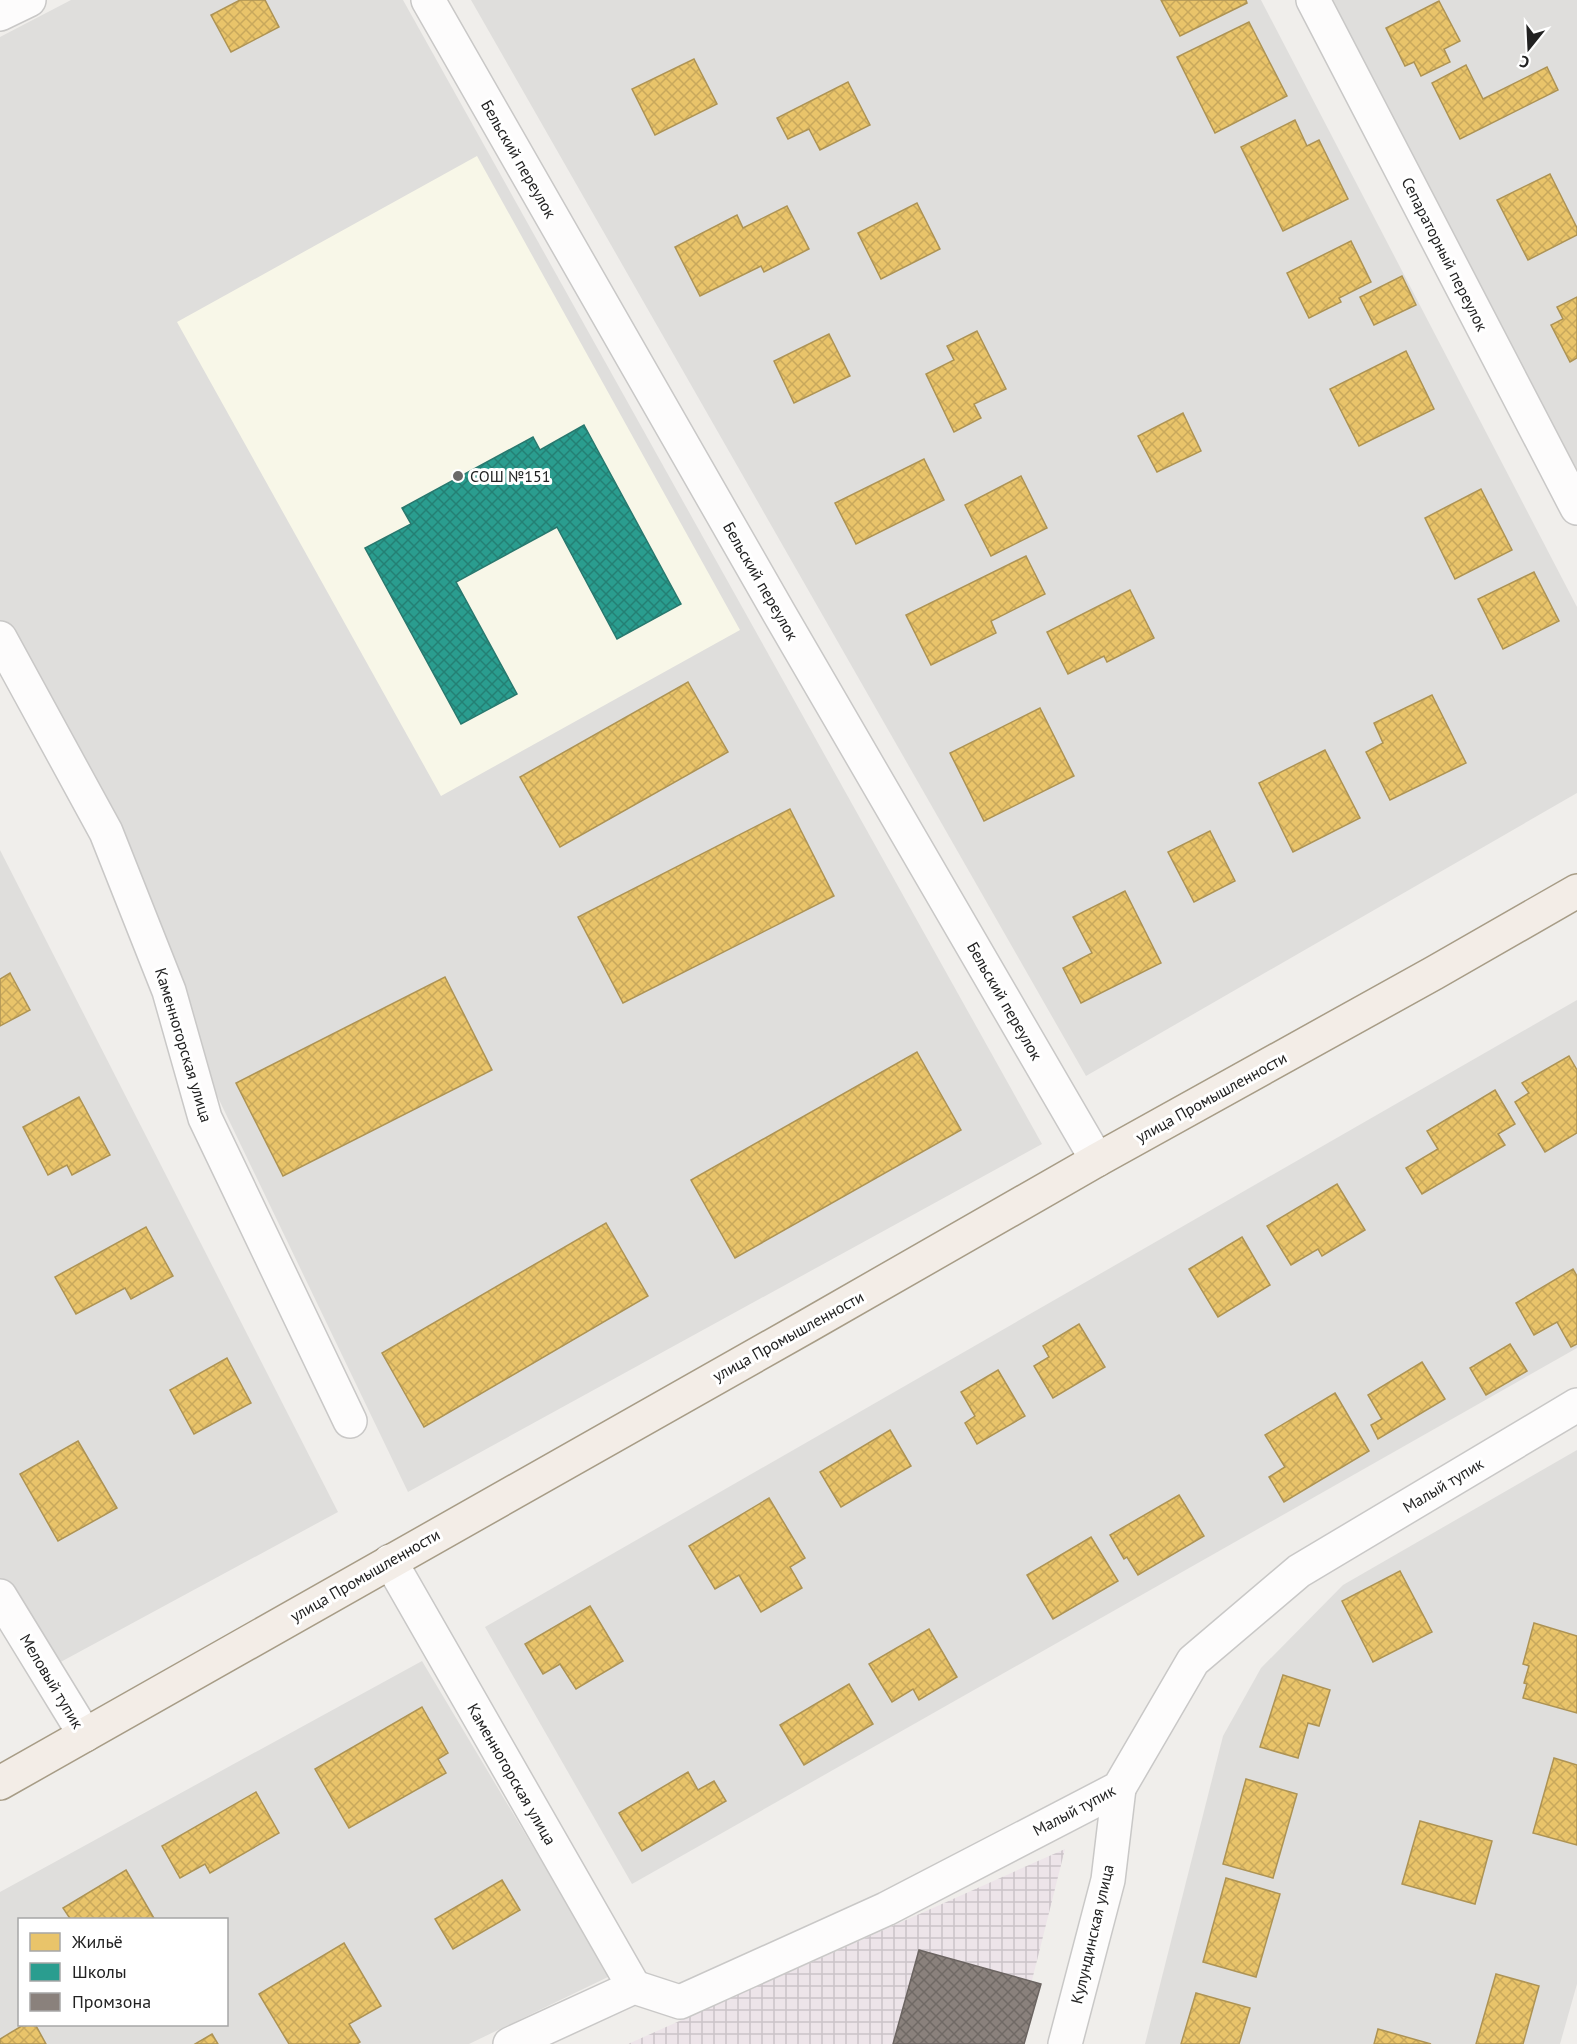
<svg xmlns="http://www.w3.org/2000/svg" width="1577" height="2044" font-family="'PT Sans',sans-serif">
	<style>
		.residential { fill: #dfdedc; fill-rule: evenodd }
		.industrial { fill: url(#industrial-grid) }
		.education { fill: #f8f7e8 }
		.homes { fill: url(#homes-cross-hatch); stroke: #ad9354; stroke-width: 1.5 }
		.schools { fill: url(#schools-cross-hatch); stroke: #28786e; stroke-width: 1.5 }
		.industry { fill: url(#industry-cross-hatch); stroke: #6b6461; stroke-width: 1.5 }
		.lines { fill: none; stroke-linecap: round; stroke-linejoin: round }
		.minor-casing { stroke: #c9c8c7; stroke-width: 36 }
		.major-casing { stroke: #a79c86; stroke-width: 36 }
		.minor { stroke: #fdfcfc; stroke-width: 33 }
		.major { stroke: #f3ede7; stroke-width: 33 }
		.poi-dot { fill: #6a6968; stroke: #fff; stroke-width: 2 }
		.labels { text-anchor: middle; stroke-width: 6; stroke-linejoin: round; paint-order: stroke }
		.street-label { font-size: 16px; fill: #222; stroke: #fff }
		.poi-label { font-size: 16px; fill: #222; stroke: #fff; text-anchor: start }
	</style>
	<defs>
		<pattern id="industrial-grid" width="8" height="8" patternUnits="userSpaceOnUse" patternTransform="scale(1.5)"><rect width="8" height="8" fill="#ede4e9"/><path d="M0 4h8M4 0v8" fill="none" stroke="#cbc3c8"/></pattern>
		<pattern id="homes-cross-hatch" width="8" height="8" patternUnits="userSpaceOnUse" patternTransform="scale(1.5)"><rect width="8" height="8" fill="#e9c46a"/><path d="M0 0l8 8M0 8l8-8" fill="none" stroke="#c8a85c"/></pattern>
		<pattern id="schools-cross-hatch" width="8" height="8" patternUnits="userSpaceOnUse" patternTransform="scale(1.5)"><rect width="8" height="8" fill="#2a9d8f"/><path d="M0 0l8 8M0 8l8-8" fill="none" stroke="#248074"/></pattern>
		<pattern id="industry-cross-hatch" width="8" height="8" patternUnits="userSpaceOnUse" patternTransform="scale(1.5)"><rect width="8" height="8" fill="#8a817c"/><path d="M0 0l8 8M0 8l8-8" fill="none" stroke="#706965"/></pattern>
	</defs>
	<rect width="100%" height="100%" fill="#f0eeeb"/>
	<g class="residential">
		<polygon points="71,0 403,0 1042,1144 408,1492 0,645 0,37"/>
		<polygon points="471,0 1261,0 1577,607 1577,793 1086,1076"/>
		<polygon points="1332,0 1577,0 1577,475"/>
		<polygon points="0,850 338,1512 44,1671 0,1588"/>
		<polygon points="1577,1000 1577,1348 632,1884 485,1627"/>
		<polygon points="1577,1450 1577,1984 1560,2044 1145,2044 1223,1736 1261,1668 1343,1585"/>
		<path d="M422,1661l188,315 -141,68h-469v-152zM20,1920h206v104h-206z"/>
	</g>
	<polygon class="industrial" points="1065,1849 1016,2044 628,2044"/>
	<polygon class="education" points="477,156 740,630 441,796 177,322"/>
	<g class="homes">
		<polygon points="240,0 265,0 279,27 231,52 211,15"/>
		<polygon points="1161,0 1246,0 1247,3 1180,36"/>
		<polygon points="1439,1 1460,41 1444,49 1450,62 1421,76 1414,62 1405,66 1386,28"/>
		<polygon points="1249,22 1287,96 1215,133 1177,57"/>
		<polygon points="694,59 717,104 655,135 632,89"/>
		<polygon points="1466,65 1483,99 1547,67 1558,90 1460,139 1432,83"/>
		<polygon points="848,82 870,125 820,150 809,129 788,139 777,118"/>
		<polygon points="1295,120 1307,146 1319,140 1348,199 1283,231 1241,147"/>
		<polygon points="1550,174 1577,228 1577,235 1528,260 1497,200"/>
		<polygon points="917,203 940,249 881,279 858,233"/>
		<polygon points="787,206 809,249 764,272 761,266 700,296 675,247 737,215 743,228"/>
		<polygon points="1351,241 1371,282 1339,298 1341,302 1309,318 1287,273"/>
		<polygon points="1402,276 1416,305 1374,325 1360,297"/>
		<polygon points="1577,297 1577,358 1570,362 1551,325 1563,319 1557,307"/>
		<polygon points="977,331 1006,389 974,404 981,418 954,432 926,374 954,360 947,346"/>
		<polygon points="829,334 850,376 794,403 774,361"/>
		<polygon points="1406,351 1434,409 1359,446 1330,389"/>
		<polygon points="1183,413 1201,451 1157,472 1138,436"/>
		<polygon points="924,459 944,500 856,544 835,503"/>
		<polygon points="1021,476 1047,528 991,556 965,505"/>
		<polygon points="1481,489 1512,550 1455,579 1425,518"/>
		<polygon points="1026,556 1045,594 991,621 996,633 931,665 906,615"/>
		<polygon points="1534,572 1559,621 1503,649 1478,599"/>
		<polygon points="1130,590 1154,638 1107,662 1104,656 1068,674 1047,632"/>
		<polygon points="688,682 728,752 560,847 520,777"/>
		<polygon points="1432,695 1466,763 1390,800 1366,752 1383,743 1374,723"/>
		<polygon points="1040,708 1074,776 984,821 950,753"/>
		<polygon points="1325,750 1360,818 1293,852 1259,783"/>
		<polygon points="790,809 834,896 623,1003 578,917"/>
		<polygon points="1210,831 1235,881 1194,902 1168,852"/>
		<polygon points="1125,891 1161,963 1081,1003 1063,968 1092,953 1073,917"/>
		<polygon points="10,973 30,1010 0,1026 0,979"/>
		<polygon points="445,977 492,1070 283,1176 236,1083"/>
		<polygon points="917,1052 961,1130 735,1258 691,1180"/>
		<polygon points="1569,1056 1577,1070 1577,1133 1545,1152 1515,1102 1529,1093 1522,1083"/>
		<polygon points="1495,1090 1515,1124 1498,1134 1505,1145 1422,1194 1406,1168 1438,1149 1427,1131"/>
		<polygon points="79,1097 110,1155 72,1175 67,1165 48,1175 23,1127"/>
		<polygon points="1337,1184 1365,1230 1322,1256 1318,1249 1291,1265 1267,1226"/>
		<polygon points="606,1223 648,1296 424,1427 382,1353"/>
		<polygon points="146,1227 173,1276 131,1299 125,1288 76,1314 55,1277"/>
		<polygon points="1242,1237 1270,1285 1218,1317 1189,1269"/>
		<polygon points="1573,1269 1577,1276 1577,1344 1571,1347 1557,1322 1534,1335 1516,1303"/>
		<polygon points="1079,1324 1105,1367 1053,1398 1034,1366 1049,1357 1043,1346"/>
		<polygon points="1510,1344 1527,1371 1486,1395 1470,1368"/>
		<polygon points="227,1358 251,1403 194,1434 170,1390"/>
		<polygon points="1422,1362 1445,1399 1378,1439 1371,1425 1382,1419 1368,1395"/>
		<polygon points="998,1370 1025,1416 977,1444 965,1423 975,1416 961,1392"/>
		<polygon points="1335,1393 1369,1451 1284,1502 1269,1477 1285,1467 1265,1435"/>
		<polygon points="890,1430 911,1466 841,1507 820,1472"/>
		<polygon points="78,1441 117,1508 58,1541 20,1474"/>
		<polygon points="1179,1495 1204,1536 1138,1575 1127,1557 1124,1559 1110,1535"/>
		<polygon points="769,1498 805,1558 790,1567 802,1588 761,1612 739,1575 715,1589 689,1546"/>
		<polygon points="1091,1537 1118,1581 1053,1619 1027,1575"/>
		<polygon points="1400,1571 1432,1632 1373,1662 1342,1601"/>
		<polygon points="590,1606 623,1661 576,1689 560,1664 543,1674 525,1644"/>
		<polygon points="1534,1623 1577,1636 1577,1713 1523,1698 1527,1684 1524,1683 1529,1666 1523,1664"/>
		<polygon points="929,1629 957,1677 919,1700 913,1689 892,1702 869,1664"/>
		<polygon points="1283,1675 1330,1690 1319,1726 1308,1723 1298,1758 1260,1747"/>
		<polygon points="849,1684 873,1724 804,1765 780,1725"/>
		<polygon points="422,1707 448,1753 438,1759 446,1773 349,1828 315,1769"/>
		<polygon points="1554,1758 1577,1765 1577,1845 1533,1833"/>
		<polygon points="688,1772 698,1790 714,1781 726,1801 642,1851 619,1813"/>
		<polygon points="1246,1779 1297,1794 1273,1878 1223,1864"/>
		<polygon points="256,1792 279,1833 210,1873 205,1864 180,1878 162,1846"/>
		<polygon points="1420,1821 1492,1841 1475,1904 1402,1884"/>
		<polygon points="126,1870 155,1920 71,1920 63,1908"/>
		<polygon points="1226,1878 1280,1894 1256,1977 1203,1962"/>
		<polygon points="502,1880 520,1910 453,1949 435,1919"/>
		<polygon points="344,1943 381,2006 349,2024 360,2042 357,2044 289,2044 259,1994"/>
		<polygon points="1496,1974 1539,1986 1523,2044 1476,2044"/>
		<polygon points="1196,1993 1250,2008 1239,2044 1181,2044"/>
		<polygon points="25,2024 35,2024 46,2044 0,2044 0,2039"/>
		<polygon points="1378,2029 1431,2044 1374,2044"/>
		<polygon points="212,2034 218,2044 195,2044"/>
	</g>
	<polygon class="schools" points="584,425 681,604 617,639 557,527 456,582 517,694 461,724 365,548 411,524 402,508 533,437 540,450"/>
	<polygon class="industry" points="919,1950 1041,1984 1024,2044 893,2044"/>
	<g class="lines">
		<defs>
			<g id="minor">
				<polyline points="428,0 779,613 1097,1160"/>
				<polyline points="1313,0 1577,508"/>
				<polyline points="0,14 29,0"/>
				<polyline points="0,638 106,832 169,991 205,1118 350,1421"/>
				<polyline points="390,1561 634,1987"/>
				<polyline points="0,1596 85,1735"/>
				<polyline points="510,2044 634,1987 680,2002 886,1909 1119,1788 1193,1661 1299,1571 1577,1405"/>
				<polyline points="1065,2044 1108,1880 1119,1788"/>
			</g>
			<polyline id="major" points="0,1783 809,1325 1097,1160 1434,973 1577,891"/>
		</defs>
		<use href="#minor" class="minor-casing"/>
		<use href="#major" class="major-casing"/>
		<use href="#minor" class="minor"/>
		<use href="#major" class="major"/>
	</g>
	<circle class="poi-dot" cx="458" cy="476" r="6"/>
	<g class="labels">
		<g class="street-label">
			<text transform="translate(519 159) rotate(60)" y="6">Бельский переулок</text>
			<text transform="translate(1445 254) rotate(63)" y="6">Сепараторный переулок</text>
			<text transform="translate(761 581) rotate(60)" y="6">Бельский переулок</text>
			<text transform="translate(1005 1001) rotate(60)" y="6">Бельский переулок</text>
			<text transform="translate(184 1045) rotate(73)" y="6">Каменногорская улица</text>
			<text transform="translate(1211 1097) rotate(-29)" y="6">улица Промышленности</text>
			<text transform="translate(788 1336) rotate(-29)" y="6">улица Промышленности</text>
			<text transform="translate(1443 1485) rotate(-31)" y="6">Малый тупик</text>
			<text transform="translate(365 1575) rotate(-30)" y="6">улица Промышленности</text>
			<text transform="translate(52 1681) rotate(59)" y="6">Меловый тупик</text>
			<text transform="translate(512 1774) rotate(60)" y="6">Каменногорская улица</text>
			<text transform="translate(1074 1810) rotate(-28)" y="6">Малый тупик</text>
			<text transform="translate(1092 1934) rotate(-77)" y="6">Кулундинская улица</text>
		</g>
		<g class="poi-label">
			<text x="470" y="482">СОШ №151</text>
		</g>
	</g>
	<rect x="18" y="1918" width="210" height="108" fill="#ffffff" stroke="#a7a7a7" stroke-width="1.5"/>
	<rect x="30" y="1933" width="30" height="18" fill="#e9c46a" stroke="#a7a7a7" stroke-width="1.5"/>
	<text x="72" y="1948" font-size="18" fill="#222222">Жильё</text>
	<rect x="30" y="1963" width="30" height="18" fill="#2a9d8f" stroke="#a7a7a7" stroke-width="1.5"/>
	<text x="72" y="1978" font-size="18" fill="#222222">Школы</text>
	<rect x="30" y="1993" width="30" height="18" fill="#8a817c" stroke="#a7a7a7" stroke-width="1.5"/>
	<text x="72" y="2008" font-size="18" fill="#222222">Промзона</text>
	<g transform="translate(1529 48) rotate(198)" stroke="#ffffff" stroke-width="4.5" paint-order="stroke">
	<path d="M0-4.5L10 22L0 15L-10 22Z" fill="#222222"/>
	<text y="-9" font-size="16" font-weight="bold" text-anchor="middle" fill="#222222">С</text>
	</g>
</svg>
